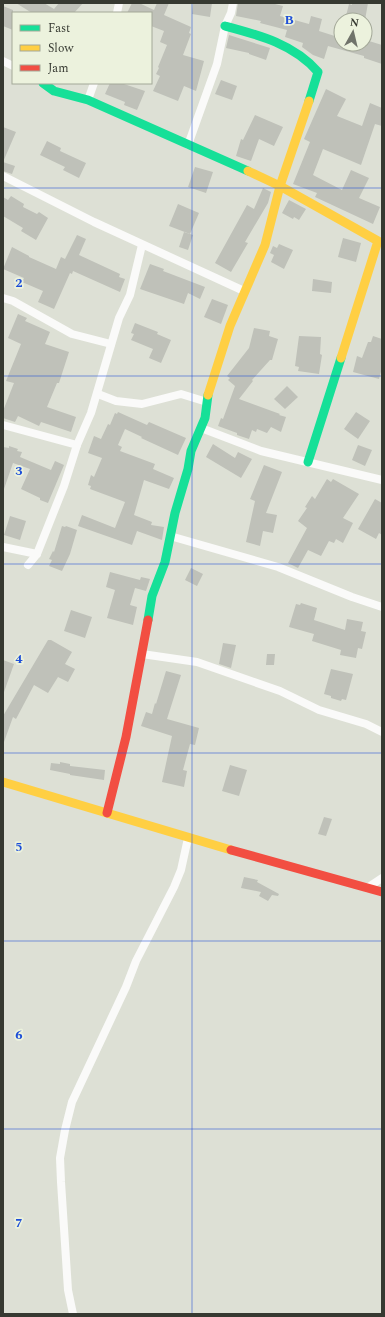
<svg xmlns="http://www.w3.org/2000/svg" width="385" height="1317" font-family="Spectral,serif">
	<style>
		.building { fill: #bfc1b9 }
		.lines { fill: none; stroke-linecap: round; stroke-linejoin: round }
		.street { stroke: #fafaf9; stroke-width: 8 }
		.fast { stroke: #16e098; stroke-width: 9 }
		.slow { stroke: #ffcf43; stroke-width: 9 }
		.jam { stroke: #f24e42; stroke-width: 9 }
		.grid { fill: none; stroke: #1d4ed8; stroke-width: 1; stroke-opacity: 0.55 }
		.grid-label { font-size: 13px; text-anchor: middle; font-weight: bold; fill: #1d4ed8; stroke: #ecf2dd; stroke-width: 3.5; stroke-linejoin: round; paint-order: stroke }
	</style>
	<rect width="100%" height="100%" fill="#dde0d5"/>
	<g class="building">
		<polygon points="16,3 44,3 54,9 59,3 83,3 74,13 32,13"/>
		<polygon points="132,3 139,3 154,10 157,3 169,3 164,15 191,27 189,33 191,34 183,55 204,61 196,91 184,86 178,101 153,91 160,76 156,74 159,68 158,67 167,45 160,42 164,31 151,26 151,13 127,13"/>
		<polygon points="193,3 212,3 210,17 192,14"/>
		<polygon points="238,3 271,3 283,6 280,16 309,24 311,16 322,19 319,31 341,38 341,44 368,44 369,41 382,45 382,64 364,58 364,56 328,46 324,59 313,55 302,47 303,43 285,37 287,30 260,23 261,21 236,16"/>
		<polygon points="352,3 368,3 365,20 345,20 349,4 352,5"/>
		<polygon points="3,6 13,10 13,30 3,26"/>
		<polygon points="229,35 270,48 266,60 249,54 249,53 226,48"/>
		<polygon points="221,80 237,86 232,100 215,94"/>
		<polygon points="110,83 121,83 145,91 137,110 124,105 125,102 105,94"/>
		<polygon points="326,89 346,99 337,116 362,126 370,103 382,108 382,126 375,124 361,165 323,149 313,175 342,190 351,170 369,178 359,198 380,207 373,224 315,197 317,193 293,184 310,142 304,139"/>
		<polygon points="255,115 283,127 274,146 259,139 251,161 236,156 241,139 243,140"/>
		<polygon points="3,127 16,132 3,162 15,166 12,174 3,171"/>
		<polygon points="47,141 61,148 60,151 86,163 79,178 63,170 65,167 40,155"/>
		<polygon points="195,167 213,172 206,193 188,187"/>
		<polygon points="263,188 271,192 268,203 245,242 248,243 231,272 215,263 247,205 254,209"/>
		<polygon points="11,196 24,204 23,207 37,214 39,212 48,218 36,240 21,231 23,228 3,216 3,197 8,200"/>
		<polygon points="289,200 306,209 299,220 294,217 293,219 282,213"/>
		<polygon points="178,204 199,213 190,234 169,226"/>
		<polygon points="184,232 193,235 188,250 179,247"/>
		<polygon points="77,235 86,239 79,255 120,274 119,277 125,279 120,292 73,271 72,274 70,273 54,309 38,302 43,291 22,282 24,278 3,269 12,247 29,256 29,257 56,269 61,257 65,259"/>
		<polygon points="343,238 361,243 356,262 338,257"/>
		<polygon points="279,244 293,250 284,269 271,262 274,255 270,253 273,246 277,248"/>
		<polygon points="150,264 164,269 163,271 205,287 200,299 188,293 184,304 140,289"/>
		<polygon points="313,279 332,282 331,293 312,291"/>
		<polygon points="212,299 228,305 221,324 204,317"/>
		<polygon points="18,314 27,318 25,321 50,332 45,344 69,352 59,383 57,383 47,407 76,417 71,432 41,422 39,426 18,416 15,422 3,418 3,411 14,383 6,381 21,344 8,338"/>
		<polygon points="135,323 158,332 157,334 171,340 161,363 149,358 153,349 131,340 134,334 131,333"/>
		<polygon points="254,328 270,331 269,336 278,339 272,360 270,360 252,380 253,381 239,399 280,414 279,415 286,417 281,432 271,427 267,433 257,429 256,432 252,430 249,439 237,435 237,433 218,426 221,418 223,419 235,386 228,380 230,378 227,376 249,348"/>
		<polygon points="299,336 321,337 320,354 322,355 319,374 298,371 299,367 295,366"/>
		<polygon points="373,336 382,339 382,368 379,379 353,372 357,356 362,358 368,342 371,342"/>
		<polygon points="287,386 298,397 285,409 274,399"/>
		<polygon points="118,412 147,425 149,422 186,438 178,455 141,438 142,437 125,429 118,445 122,447 120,451 155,464 153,469 174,478 169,489 144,480 134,515 152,522 151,525 164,527 162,540 137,531 132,545 78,526 82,515 115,528 125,502 90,489 91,486 88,485 91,475 94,477 102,458 88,453 94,436 101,439 108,424 110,425 115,413 117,414"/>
		<polygon points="356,412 370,421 358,439 344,429"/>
		<polygon points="213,444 235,458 238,452 252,459 241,478 206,457"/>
		<polygon points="358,445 372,450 365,466 352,460"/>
		<polygon points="9,446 18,449 17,451 22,452 20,457 51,470 55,461 64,465 48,503 40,500 40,498 21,489 30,469 13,463 4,489 3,488 3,447 9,448"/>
		<polygon points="264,465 282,472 266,513 277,515 273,533 263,531 260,546 246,542 255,501 250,499"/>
		<polygon points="327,479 331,482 333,479 359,494 343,518 353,523 343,543 336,539 334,543 329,541 321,556 308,550 298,568 288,563 307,528 298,521 307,508 305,507 312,496 315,499"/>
		<polygon points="375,499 382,503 382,535 379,533 376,539 358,529"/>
		<polygon points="10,516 26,521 20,540 4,535"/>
		<polygon points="62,526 65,527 66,526 77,530 70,554 62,571 49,566 52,560 49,559 53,551 54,552"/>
		<polygon points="191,568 203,574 197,586 185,580"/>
		<polygon points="110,572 140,580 141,577 150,579 146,591 135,588 130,605 137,607 133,625 107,618 115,590 106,587"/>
		<polygon points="301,603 317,608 314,620 345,630 347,619 363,622 361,631 366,632 362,649 358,648 356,658 340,655 341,650 312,641 314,634 289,627 296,604 300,605"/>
		<polygon points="71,610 92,617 85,638 64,631"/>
		<polygon points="48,640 51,640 72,652 65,664 75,669 68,682 58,677 48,693 34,685 16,719 13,717 4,742 3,742 3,716"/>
		<polygon points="223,643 236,645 231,668 219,664"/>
		<polygon points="267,654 275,654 274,665 266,665"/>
		<polygon points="3,660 14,664 4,692 3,691"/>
		<polygon points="331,669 353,674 346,700 342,699 341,701 331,698 331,696 324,694"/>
		<polygon points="166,671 181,675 167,719 199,728 195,745 190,744 183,770 187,771 184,787 162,782 172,736 141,726 146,712 152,714 155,703 156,704"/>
		<polygon points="60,762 70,764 70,766 105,770 104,780 70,775 70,774 50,770 51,763 60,764"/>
		<polygon points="230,765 247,770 239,796 222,791"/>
		<polygon points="324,817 332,819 326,836 318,834"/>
		<polygon points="244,877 258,880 257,882 279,894 278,896 272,895 268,901 259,896 261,892 241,888"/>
	</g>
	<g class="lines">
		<g class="street">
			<polyline points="117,13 119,3"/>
			<polyline points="3,61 13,66"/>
			<polyline points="88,100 94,83"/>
			<polyline points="188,145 217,64 225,26 231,13 233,3"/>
			<polyline points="3,176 94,222 244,291"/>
			<polyline points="3,298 13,301 72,334 111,344"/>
			<polyline points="98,394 116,401 142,404 181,394 207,402"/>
			<polyline points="3,425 77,445"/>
			<polyline points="201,428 261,451 382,480"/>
			<polyline points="170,536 278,567 352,597 382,607"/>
			<polyline points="3,547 37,554"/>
			<polyline points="28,565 37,554 64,486 77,445 91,413 119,318 130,295 142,245"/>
			<polyline points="142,654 197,662 280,691 319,710 366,724 382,732"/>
			<polyline points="367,888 382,878"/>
			<polyline points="73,1314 68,1290 61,1182 60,1158 65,1130 72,1102 126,987 136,961 174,887 181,870 188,838"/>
		</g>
		<g class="fast">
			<path d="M225,26c34,9 69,18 93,46l-9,29"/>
			<polyline points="43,83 54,91 88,100 248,171"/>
			<polyline points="308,462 341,358"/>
			<polyline points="148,620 152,596 165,562 175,513 188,469 191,451 205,418 208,395"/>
		</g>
		<g class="slow">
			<polyline points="248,171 280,186 378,241 341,358"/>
			<polyline points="208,395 230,326 265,245 280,186 309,101"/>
			<polyline points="3,782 231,850"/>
		</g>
		<g class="jam">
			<polyline points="107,813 126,737 148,620"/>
			<polyline points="231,850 382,892"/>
		</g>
	</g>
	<path class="grid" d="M192,3v1311M3,188h379M3,376h379M3,564h379M3,753h379M3,941h379M3,1129h379"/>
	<g class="grid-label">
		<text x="289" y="24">B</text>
		<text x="19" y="287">2</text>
		<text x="19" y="475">3</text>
		<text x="19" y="663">4</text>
		<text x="19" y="851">5</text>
		<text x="19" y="1039">6</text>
		<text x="19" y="1227">7</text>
	</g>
	<rect width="385" height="1317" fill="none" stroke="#363931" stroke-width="8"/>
	<rect x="12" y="12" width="140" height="72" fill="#ecf2dd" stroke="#a3a898"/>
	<rect x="20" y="25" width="20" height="6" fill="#16e098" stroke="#a3a898"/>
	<text x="48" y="32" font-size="12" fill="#363931">Fast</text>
	<rect x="20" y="45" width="20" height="6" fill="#ffcf43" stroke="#a3a898"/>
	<text x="48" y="52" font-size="12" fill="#363931">Slow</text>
	<rect x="20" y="65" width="20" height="6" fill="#f24e42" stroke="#a3a898"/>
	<text x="48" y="72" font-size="12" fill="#363931">Jam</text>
	<g transform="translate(353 32) rotate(8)"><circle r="19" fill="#ecf2dd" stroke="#a3a898"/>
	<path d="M0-3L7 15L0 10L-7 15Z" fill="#70736a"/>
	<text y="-6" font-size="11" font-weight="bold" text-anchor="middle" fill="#363931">N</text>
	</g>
</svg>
